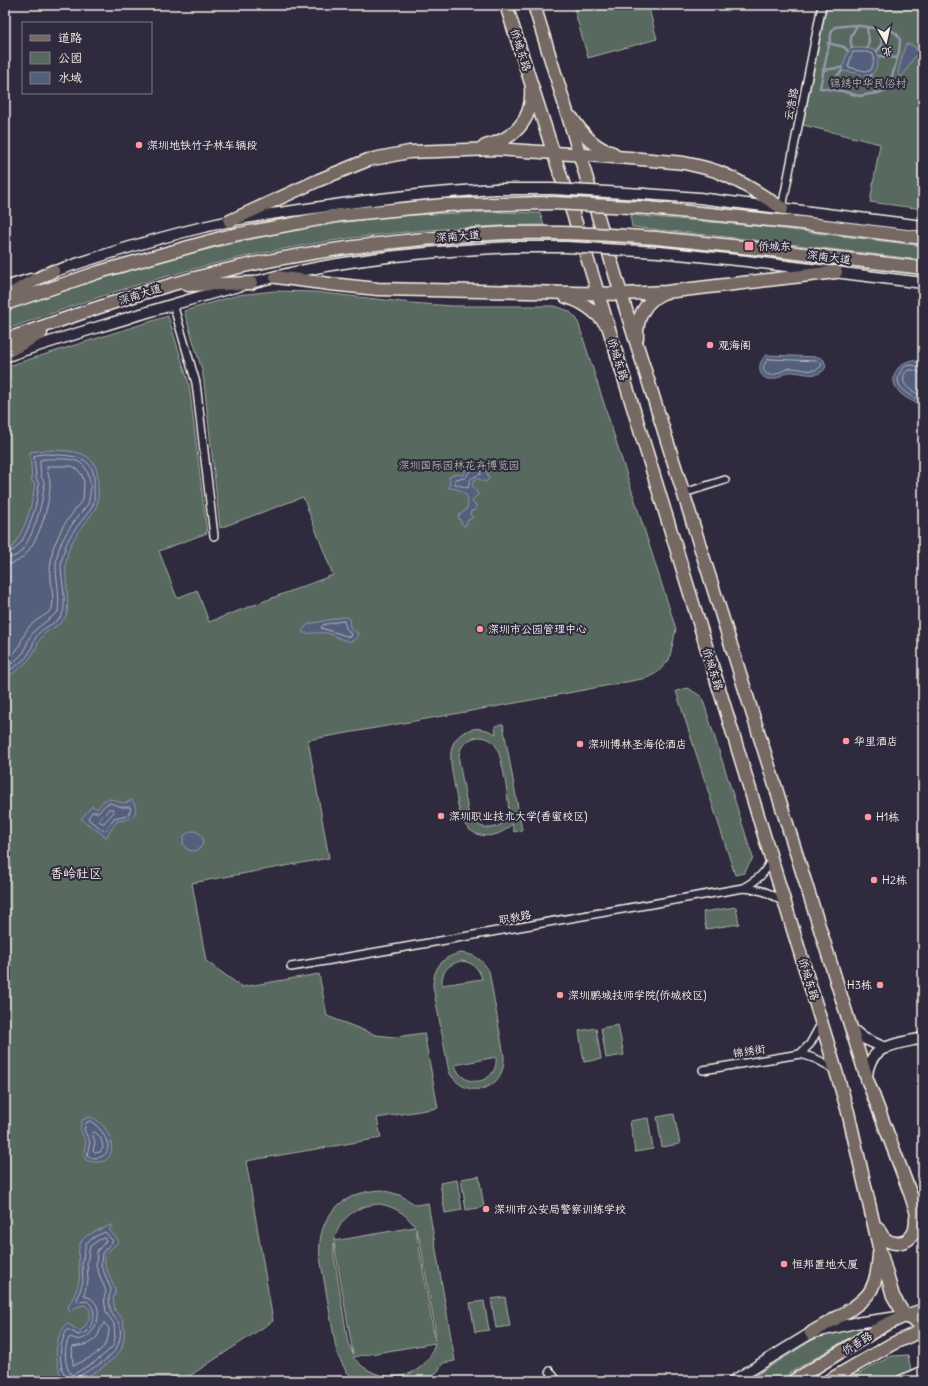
<svg xmlns="http://www.w3.org/2000/svg" width="928" height="1386" font-family="Delius,'LXGW WenKai TC',sans-serif">
	<style>
		.green { fill: #586960; stroke: #a6ada4; fill-rule: evenodd }
		.water { fill: #525f7b; stroke: #9399a7 }
		.lines { fill: none; stroke-linecap: round; stroke-linejoin: round }
		.shore { stroke: #b3b7bc; stroke-width: 1 }
		.stream { stroke: #9399a7; stroke-width: 2.5 }
		.street-casing { stroke: #f4f1e8; stroke-width: 10 }
		.secondary-casing { stroke: #f4f1e8; stroke-width: 13 }
		.primary-casing { stroke: #f4f1e8; stroke-width: 15 }
		.street { stroke: #2f2a3d; stroke-width: 7 }
		.secondary { stroke: #2f2a3d; stroke-width: 10 }
		.primary { stroke: #766964; stroke-width: 12 }
		.secondary-bridge-casing { stroke: #f4f1e8; stroke-width: 13; stroke-linecap: butt }
		.primary-bridge-casing { stroke: #f4f1e8; stroke-width: 15; stroke-linecap: butt }
		.secondary-bridge { stroke: #2f2a3d; stroke-width: 10 }
		.primary-bridge { stroke: #766964; stroke-width: 12 }
		.poi-dot { fill: #ff9aa2; stroke: #2f2a3d; stroke-width: 1.5 }
		.labels { text-anchor: middle; stroke-width: 4; stroke-linejoin: round; paint-order: stroke }
		.street-label { font-size: 11px; fill: #f4f1e8; stroke: #2f2a3d }
		.park-label { font-size: 11px; fill: #aeb4ab; stroke: #2f2a3d }
		.poi-label { font-size: 11px; fill: #f4f1e8; stroke: #2f2a3d; text-anchor: start }
		.quarter-label { font-size: 13px; fill: #f4f1e8; stroke: #2f2a3d }
	</style>
	<rect width="100%" height="100%" fill="#2f2a3d"/>
	<filter id="ink" filterUnits="userSpaceOnUse"><feTurbulence type="fractalNoise" baseFrequency=".025" numOctaves="2"/><feDisplacementMap in="SourceGraphic" scale="8" xChannelSelector="R" yChannelSelector="G"/><feConvolveMatrix kernelMatrix="1 2 1 2 8 2 1 2 1" color-interpolation-filters="sRGB"/></filter>
	<g filter="url(#ink)">
		<g class="green">
			<polygon points="573,5 648,5 657,39 588,58"/>
			<polygon points="827,5 923,5 923,209 870,202 880,144 803,125"/>
			<path d="M494,212l46,1 4,12c-126,1 -254,16 -376,51 -55,15 -109,35 -163,54v-21c111,-37 224,-70 341,-87 49,-7 98,-9 148,-10z"/>
			<polygon points="630,215 766,227 923,246 923,260 764,241 632,227"/>
			<polygon points="274,291 315,292 411,303 452,306 555,306 569,311 577,319 676,629 669,660 658,672 647,678 510,704 308,740 329,858 192,883 206,961 242,987 319,974 327,1016 376,1035 395,1037 424,1033 438,1108 377,1118 381,1138 246,1161 273,1321 182,1381 5,1381 5,367 168,316 189,384 207,533 159,551 177,598 197,590 209,622 333,575 303,497 220,528 204,382 202,370 184,311 238,295"/>
			<polygon points="688,688 702,697 753,858 744,873 735,875 676,691"/>
			<path d="M503,724l19,106 -8,2 -2,-8c-14,16 -41,17 -50,-5 -4,-9 -5,-20 -7,-30 -3,-21 -13,-49 14,-59 9,-3 18,-1 27,4l-1,-8zM478,737c7,0 14,2 18,9 5,7 15,60 12,69 -7,18 -30,16 -39,1l-10,-55c-1,-13 6,-22 19,-24z"/>
			<polygon points="736,907 739,924 706,929 703,912"/>
			<path d="M461,953c13,1 21,6 28,18l15,85c2,35 -38,46 -55,16l-16,-86c0,-18 10,-30 28,-33zM461,961c11,1 18,7 21,18l-40,6c-1,-13 6,-21 19,-24zM496,1057c3,27 -33,34 -41,8z"/>
			<polygon points="618,1025 624,1055 606,1058 601,1028"/>
			<polygon points="596,1028 601,1059 584,1062 579,1031"/>
			<polygon points="674,1114 680,1144 662,1147 657,1117"/>
			<polygon points="648,1118 653,1149 635,1152 630,1121"/>
			<polygon points="479,1176 484,1207 466,1210 461,1179"/>
			<polygon points="457,1180 462,1210 445,1213 440,1183"/>
			<path d="M382,1190l18,5 16,10 12,-2 27,158 -12,2 -5,8 -11,10h-71l-10,-10 -9,-17 -17,-97c-4,-40 22,-66 62,-67zM380,1204c15,3 27,10 35,23l-81,14c5,-23 23,-36 46,-37zM416,1229l4,12 15,87v12zM334,1243l19,111 -5,-11 -14,-88zM435,1343c-10,41 -59,43 -82,14z"/>
			<polygon points="505,1297 510,1326 496,1328 491,1299"/>
			<polygon points="484,1301 489,1330 475,1332 470,1303"/>
			<polygon points="871,1325 776,1381 753,1377 824,1333"/>
			<polygon points="908,1355 911,1370 893,1381 845,1381 891,1356"/>
		</g>
		<g class="water">
			<path d="M909,44l6,3 3,6c-8,8 -9,15 -16,23h-3l-1,-3 7,-28z"/>
			<path d="M852,48h15l10,3c3,8 0,18 -6,24l-7,1 -7,-3 -15,-2v-3l6,-17z"/>
			<path d="M767,355l52,2 5,3 2,6c-5,15 -26,5 -37,6 -8,2 -13,9 -21,7 -12,-3 -10,-19 -1,-24z"/>
			<path d="M912,360l6,2 5,3v41c-7,-3 -16,-7 -22,-12 -14,-13 -6,-30 11,-34z"/>
			<path d="M44,450c26,1 56,-2 54,35 0,7 1,17 -3,24 -9,15 -22,26 -27,43 -6,20 2,40 -1,61 -2,10 -14,14 -22,20 -8,7 -8,17 -15,25 -7,9 -17,14 -25,22v-128l4,-6 3,2c14,-20 20,-41 23,-65l-3,-1 -2,-30z"/>
			<path d="M480,462l4,2 1,7 2,2 2,6 -4,3 -6,-3h-4l-3,6 6,9 -6,7 1,2 3,2v3l-1,2 -4,1 -1,3 2,3 -1,2 -3,1 -3,6 -3,-2 -4,-8 8,-6c6,-15 -3,-21 -17,-22l1,-7 -1,-4 6,-3 8,1 2,-3v-3l6,-4 3,1z"/>
			<path d="M343,617h4l3,2c-2,8 1,11 8,14 -4,18 -22,1 -32,0 -8,-1 -15,1 -23,0l-1,-2 4,-5 3,-2z"/>
			<path d="M110,799c10,2 12,7 22,1 10,15 -2,20 -15,21l-11,16 -25,-18 11,-13 5,3 6,-8z"/>
			<circle cx="193" cy="841" r="10"/>
			<path d="M89,1117c24,4 37,56 -3,43l-3,-5 3,-13c-5,-12 -7,-9 -4,-22z"/>
			<path d="M113,1225l-4,5 10,11 -14,14v11l10,22v6l-2,4 2,13 7,8 2,7v13l-3,11 -7,8 -14,11 -22,12h-14c-7,-8 -9,-30 -6,-41 1,-6 6,-12 9,-17l12,8c8,-4 11,-12 11,-21l-5,-5 -9,2 -7,4 -1,-4c5,-8 9,-17 11,-26 2,-12 -4,-30 3,-41 5,-6 23,-13 31,-15z"/>
		</g>
		<g class="lines">
			<g class="shore">
				<path d="M853,52h13l7,2c2,5 0,13 -3,17h-5l-17,-4 4,-13z"/>
				<path d="M769,359l49,2 3,2 1,2c-7,10 -21,3 -30,3 -8,0 -15,8 -22,7 -9,-1 -8,-12 -1,-16z"/>
				<path d="M923,368c-4,0 -7,-3 -12,-3 -4,0 -8,2 -10,6 -11,16 11,25 22,31"/>
				<path d="M923,373c-5,0 -8,-4 -13,-3 -3,0 -6,3 -6,6 -3,12 11,16 19,20"/>
				<path d="M478,468l2,1 1,5c-11,5 -10,2 -13,14l-13,-4v-5l10,-1 5,-7z"/>
				<path d="M5,553l9,-3 8,-9 8,-17 6,-20 3,-20 -3,-6 -2,-22c8,-3 16,-2 24,-1 24,1 38,5 36,32 0,6 1,13 -1,18 -2,5 -6,9 -9,13 -8,10 -17,20 -20,33 -2,6 -3,13 -3,18 1,11 6,37 1,46 -4,8 -17,11 -23,18 -6,6 -6,15 -11,22 -7,9 -15,12 -23,19"/>
				<path d="M5,559c4,-1 8,-2 12,-4 14,-9 27,-54 27,-71 0,-4 -2,-5 -3,-8 -1,-5 -1,-11 -1,-16l5,-1c9,0 22,-1 32,2 15,6 15,30 11,43 -15,19 -33,39 -32,65 1,14 4,29 2,43l-23,18 -6,8 -5,14 -10,10 -9,5"/>
				<path d="M5,565c6,-1 13,-3 17,-7 16,-15 28,-52 28,-74 0,-6 -3,-11 -3,-18h25l4,2 6,7 2,8 -1,16 -20,27 -10,22 -3,20 3,32 -1,9c-6,7 -16,10 -23,18 -10,13 -7,24 -24,33"/>
				<polygon points="344,621 346,628 351,634 350,637 321,628 323,625"/>
				<polygon points="110,803 122,807 130,807 131,809 128,815 114,818 106,830 104,831 89,820 88,818 92,812 99,812 105,805"/>
				<polygon points="109,809 113,809 114,812 104,823 102,823 99,821 98,819 104,815"/>
				<path d="M90,1121c13,6 30,35 5,37 -4,0 -5,-1 -8,-3l3,-13 -6,-12 2,-7z"/>
				<path d="M94,1132c6,2 8,9 9,16l-3,4 -5,1 -2,-2 2,-9 -3,-9z"/>
				<path d="M104,1238l2,3 -9,10 -1,15 10,25 -2,7 2,14 8,12 1,14 -2,8 -6,6 -12,10 -23,13c-8,-7 -9,-29 -2,-38l9,3c19,-4 29,-38 6,-44l-1,-2 4,-13 -1,-18 3,-17 9,-6z"/>
				<path d="M104,1323l5,5c0,23 -16,28 -34,37h-2l-1,-18c10,-2 20,-1 26,-12 2,-4 3,-9 6,-12z"/>
				<path d="M67,1381c-1,-4 -3,-8 -5,-12 -3,-13 -2,-29 6,-40l10,6 9,-3c7,-11 11,-22 0,-31l-8,1 -2,-2 6,-19 -1,-18 4,-20 10,-7 9,-4 8,9 -11,12 -1,12 10,24c0,4 -2,6 -2,9 0,4 1,10 2,13 1,6 8,9 9,16 4,28 -21,37 -41,49l-2,5"/>
			</g>
			<g class="stream">
				<polygon points="854,25 892,31 897,34 900,40 899,52 891,80 884,92 859,96 842,91 820,88 832,30 835,27"/>
				<polyline points="867,27 869,41 867,48"/>
				<polyline points="828,43 844,47 848,51"/>
				<path d="M852,48c-3,-9 0,-15 5,-22"/>
				<polyline points="877,51 882,45 881,36 884,30"/>
				<polyline points="879,56 896,58"/>
				<polyline points="823,70 837,68 842,68"/>
				<polyline points="871,75 875,93"/>
				<polyline points="836,90 837,76 842,71"/>
			</g>
			<defs>
				<g id="street">
					<polyline points="782,208 822,5"/>
					<polyline points="173,304 196,383 214,536"/>
					<polyline points="684,493 725,480"/>
					<path d="M743,888c14,-8 21,-13 28,-28"/>
					<path d="M291,967l452,-79c19,2 25,3 41,15"/>
					<polyline points="800,1054 810,1044 821,1024"/>
					<path d="M703,1070l97,-16c15,4 23,7 35,17"/>
					<polyline points="550,1371 557,1381"/>
				</g>
				<g id="secondary">
					<polyline points="644,194 699,198 923,226"/>
					<polyline points="659,252 746,261 923,283"/>
					<path d="M46,274c60,-20 122,-40 184,-53 28,-6 56,-9 84,-13 60,-9 120,-16 181,-19"/>
					<polyline points="5,287 31,279"/>
					<path d="M7,356c41,-14 82,-26 124,-39 64,-19 129,-39 195,-51 62,-11 125,-16 187,-19"/>
					<polyline points="851,1028 863,1038 885,1048"/>
					<path d="M867,1077c1,-33 31,-33 56,-39"/>
					<polyline points="733,1381 811,1333 855,1323 898,1317"/>
					<polyline points="901,1381 923,1371"/>
				</g>
				<g id="primary">
					<polyline points="506,5 590,267 828,1044 848,1112 879,1247 893,1296 905,1316 923,1325"/>
					<polyline points="534,5 566,109 621,294 867,1079 909,1190 923,1232"/>
					<path d="M572,118c10,15 22,30 41,35"/>
					<path d="M485,146c28,-6 48,-26 46,-56"/>
					<polyline points="648,208 801,223 923,238"/>
					<path d="M230,221l89,-41 49,-20 41,-8 87,-3 134,9 54,5c13,3 27,5 39,11 21,9 40,22 59,34"/>
					<polyline points="656,238 762,249 923,268"/>
					<polyline points="276,277 330,284 378,289 621,294 666,292 836,272"/>
					<polyline points="188,285 251,283"/>
					<path d="M566,297c16,4 29,14 40,27"/>
					<polyline points="5,298 35,280 53,271"/>
					<polyline points="5,304 99,272 228,236 341,215 444,205 499,204"/>
					<path d="M637,338c-1,-20 8,-37 26,-45"/>
					<path d="M5,340c70,-25 141,-50 213,-68 95,-23 193,-34 290,-39"/>
					<polyline points="5,353 41,333"/>
					<path d="M878,1228c2,3 3,7 6,10 10,9 25,5 30,-6 2,-5 2,-10 2,-15"/>
					<path d="M811,1333c16,-10 51,-27 60,-43 6,-11 7,-24 8,-36"/>
					<polyline points="793,1381 883,1326 905,1316 923,1310"/>
					<polyline points="828,1381 892,1344 923,1330"/>
				</g>
			</defs>
			<use href="#street" class="street-casing"/>
			<use href="#secondary" class="secondary-casing"/>
			<use href="#primary" class="primary-casing"/>
			<use href="#street" class="street"/>
			<use href="#secondary" class="secondary"/>
			<use href="#primary" class="primary"/>
			<defs>
				<g id="secondary-bridge">
					<polyline points="495,189 552,189 644,194"/>
					<polyline points="513,247 566,247 659,252"/>
				</g>
				<g id="primary-bridge">
					<polyline points="499,204 553,203 648,208"/>
					<path d="M508,233c50,-1 98,1 148,5"/>
				</g>
			</defs>
			<use href="#secondary-bridge" class="secondary-bridge-casing"/>
			<use href="#primary-bridge" class="primary-bridge-casing"/>
			<use href="#secondary-bridge" class="secondary-bridge"/>
			<use href="#primary-bridge" class="primary-bridge"/>
		</g>
	</g>
	<g class="poi-dot">
		<circle cx="139" cy="145" r="4"/>
		<rect x="744" y="241" width="10" height="10" rx="2"/>
		<circle cx="710" cy="345" r="4"/>
		<circle cx="480" cy="629" r="4"/>
		<circle cx="846" cy="741" r="4"/>
		<circle cx="580" cy="744" r="4"/>
		<circle cx="441" cy="816" r="4"/>
		<circle cx="868" cy="817" r="4"/>
		<circle cx="874" cy="880" r="4"/>
		<circle cx="880" cy="985" r="4"/>
		<circle cx="560" cy="995" r="4"/>
		<circle cx="486" cy="1209" r="4"/>
		<circle cx="784" cy="1264" r="4"/>
	</g>
	<g class="labels">
		<g class="street-label">
			<text transform="translate(521 50) rotate(72)" y="4">侨城东路</text>
			<text transform="translate(791 104) rotate(-79)" y="4">云浩路</text>
			<text transform="translate(458 236) rotate(-4)" y="4">深南大道</text>
			<text transform="translate(829 257) rotate(7)" y="4">深南大道</text>
			<text transform="translate(140 294) rotate(-18)" y="4">深南大道</text>
			<text transform="translate(618 359) rotate(73)" y="4">侨城东路</text>
			<text transform="translate(713 669) rotate(73)" y="4">侨城东路</text>
			<text transform="translate(515 917) rotate(-10)" y="4">职教路</text>
			<text transform="translate(809 979) rotate(73)" y="4">侨城东路</text>
			<text transform="translate(749 1051) rotate(-9)" y="4">锦绣街</text>
			<text transform="translate(857 1343) rotate(-31)" y="4">侨香路</text>
		</g>
		<g class="park-label">
			<text x="868" y="87">锦绣中华民俗村</text>
			<text x="459" y="469">深圳国际园林花卉博览园</text>
		</g>
		<g class="poi-label">
			<text x="147" y="149">深圳地铁竹子林车辆段</text>
			<text x="758" y="250">侨城东</text>
			<text x="718" y="349">观海阁</text>
			<text x="488" y="633">深圳市公园管理中心</text>
			<text x="854" y="745">华里酒店</text>
			<text x="588" y="748">深圳博林圣海伦酒店</text>
			<text x="449" y="820">深圳职业技术大学(香蜜校区)</text>
			<text x="876" y="821">H1栋</text>
			<text x="882" y="884">H2栋</text>
			<text x="872" y="989" text-anchor="end">H3栋</text>
			<text x="568" y="999">深圳鹏城技师学院(侨城校区)</text>
			<text x="494" y="1213">深圳市公安局警察训练学校</text>
			<text x="792" y="1268">恒邦置地大厦</text>
		</g>
		<g class="quarter-label">
			<text x="76" y="878">香岭社区</text>
		</g>
	</g>
	<rect width="928" height="1386" fill="none" stroke="#2f2a3d" stroke-width="20"/>
	<rect x="10" y="10" width="908" height="1366" fill="none" stroke="#f4f1e8" stroke-width="1.5" filter="url(#ink)"/>
	<rect x="22" y="22" width="130" height="72" fill="#2f2a3d" stroke="#7e7a81"/>
	<rect x="30" y="35" width="20" height="6" fill="#766964" stroke="#7e7a81"/>
	<text x="58" y="42" font-size="12" fill="#f4f1e8">道路</text>
	<rect x="30" y="52" width="20" height="12" fill="#586960" stroke="#7e7a81"/>
	<text x="58" y="62" font-size="12" fill="#f4f1e8">公园</text>
	<rect x="30" y="72" width="20" height="12" fill="#525f7b" stroke="#7e7a81"/>
	<text x="58" y="82" font-size="12" fill="#f4f1e8">水域</text>
	<g transform="translate(886 42) rotate(171)" stroke="#2f2a3d" stroke-width="3" paint-order="stroke">
	<path d="M0-3L7 15L0 10L-7 15Z" fill="#f4f1e8"/>
	<text y="-6" font-size="11" font-weight="bold" text-anchor="middle" fill="#f4f1e8">北</text>
	</g>
</svg>
